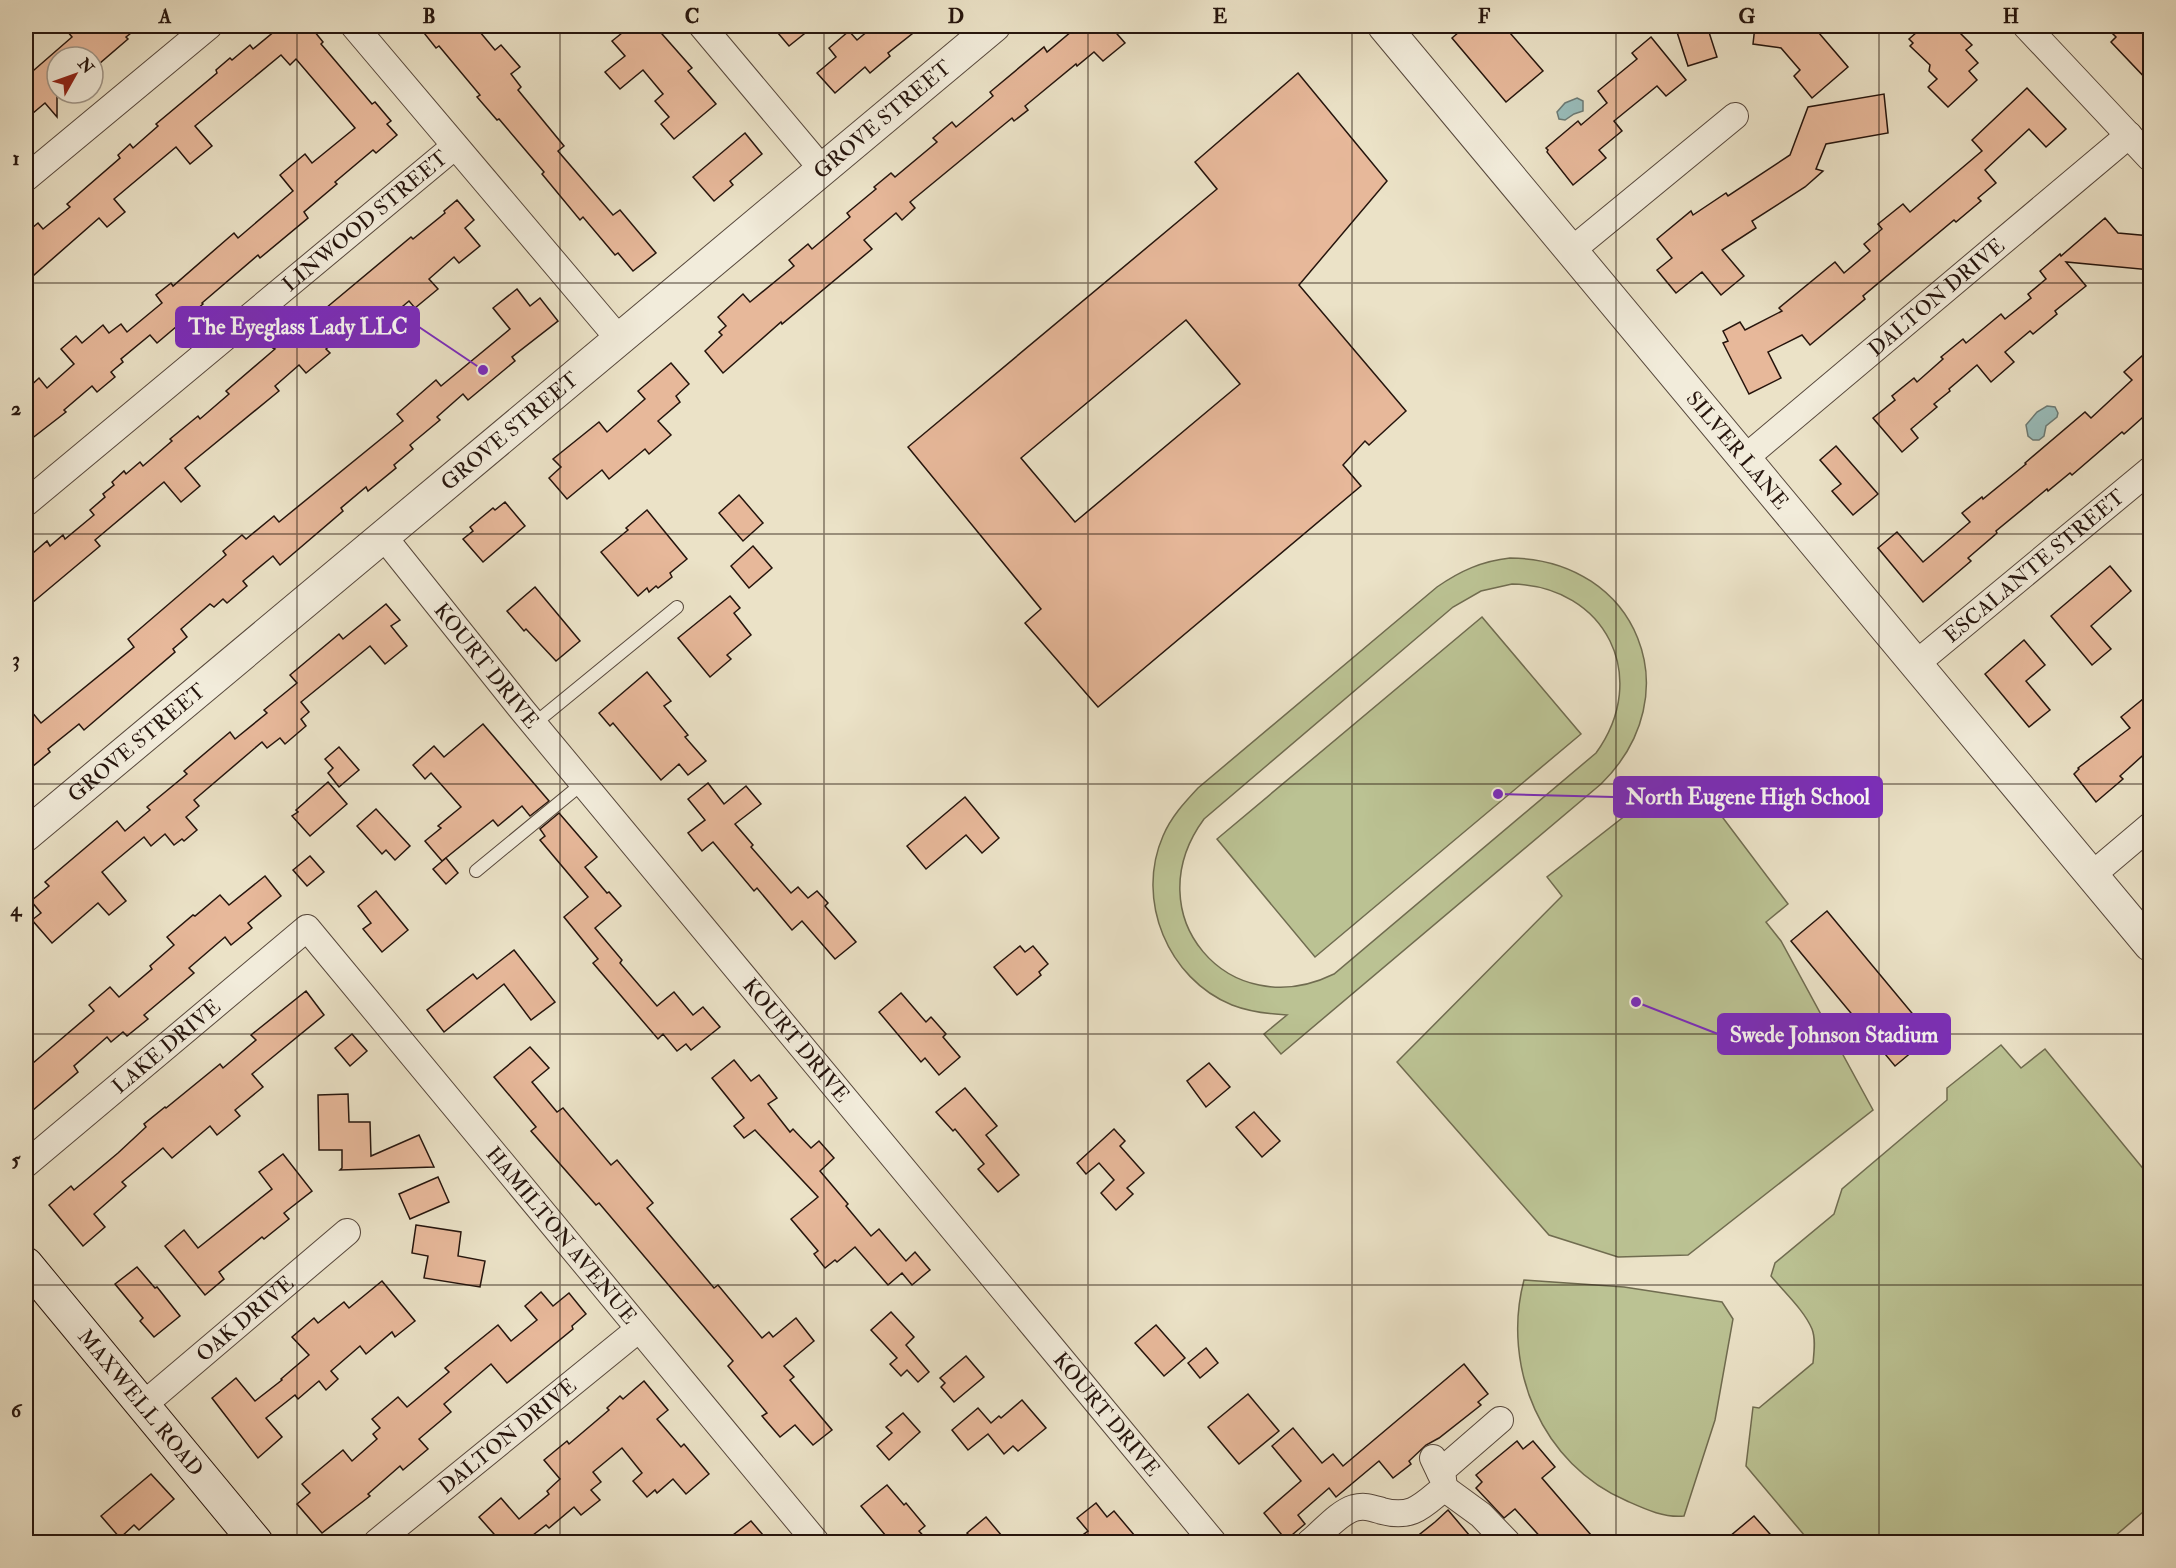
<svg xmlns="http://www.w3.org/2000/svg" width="2176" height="1568" font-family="'IM FELL Double Pica',serif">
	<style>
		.green { fill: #bbc293; stroke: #706c50; stroke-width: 1.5; fill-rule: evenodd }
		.water { fill: #99bdbb; stroke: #6b7a75; stroke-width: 1.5 }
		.building { fill: #e7b89a; stroke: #26150d; stroke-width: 1.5; fill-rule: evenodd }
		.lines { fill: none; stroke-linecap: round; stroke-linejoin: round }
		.service-casing { stroke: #57483c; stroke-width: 14 }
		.minor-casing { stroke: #57483c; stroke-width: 28 }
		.tertiary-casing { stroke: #57483c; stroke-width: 34 }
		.secondary-casing { stroke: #26150d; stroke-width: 35 }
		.service { stroke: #f2ecdb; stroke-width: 12 }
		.minor { stroke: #f2ecdb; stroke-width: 26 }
		.tertiary { stroke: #f2ecdb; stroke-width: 32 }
		.secondary { stroke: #f2ecdb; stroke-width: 33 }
		.grid { fill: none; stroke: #26150d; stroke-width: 1.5; stroke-opacity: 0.55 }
		.labels { text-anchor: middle; stroke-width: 4.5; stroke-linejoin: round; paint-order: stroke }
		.street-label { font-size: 21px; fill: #26150d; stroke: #f2ecdb }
		.leader { fill: none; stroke: #7b2cbf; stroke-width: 2 }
		.callout-dot { fill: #7b2cbf; stroke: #f2ecdb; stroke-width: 2 }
		.callout { fill: #7b2cbf; stroke: #7b2cbf; stroke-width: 2 }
		.callout-label { font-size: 22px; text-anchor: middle; font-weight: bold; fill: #fff }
		.neatline { fill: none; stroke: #26150d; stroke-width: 2 }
		.grid-label { font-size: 20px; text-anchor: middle; font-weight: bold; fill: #26150d }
	</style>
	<rect width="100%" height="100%" fill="#ebe2c7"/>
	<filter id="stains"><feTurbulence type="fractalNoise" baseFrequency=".00333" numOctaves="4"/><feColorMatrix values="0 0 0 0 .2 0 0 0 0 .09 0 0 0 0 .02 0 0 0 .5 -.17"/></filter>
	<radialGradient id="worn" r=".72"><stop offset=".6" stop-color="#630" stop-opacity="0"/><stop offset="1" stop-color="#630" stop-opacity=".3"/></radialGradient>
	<g class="green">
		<path d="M1510,558c128,1 182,137 91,226l-320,270 -17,-20 23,-19c-19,-1 -37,-3 -55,-10 -64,-26 -97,-105 -69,-169 8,-19 21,-33 35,-48l239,-201c23,-16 45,-26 73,-29zM1512,584c94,2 139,93 84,169l-262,221c-106,52 -200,-60 -130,-155l249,-212 28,-16z"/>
		<polygon points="1482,617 1581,734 1315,957 1217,839"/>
		<polygon points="1649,797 1714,806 1788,904 1766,922 1781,941 1873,1110 1688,1255 1618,1257 1549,1235 1397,1062 1562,896 1547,877"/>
		<path d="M2001,1045l20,23 24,-19 105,128v329l-42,36h-298l-64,-76 7,-59 6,1 54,-45c1,-11 3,-24 -1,-34 -8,-19 -28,-37 -41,-53l4,-13 59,-49 8,-25 105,-89v-12z"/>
		<path d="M1524,1280l100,7 98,15 11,17 -18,101 -31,96c-20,2 -39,-7 -57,-15 -85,-36 -126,-134 -103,-221z"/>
	</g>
	<g class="water">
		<polygon points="1577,98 1583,101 1583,111 1574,114 1565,120 1559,119 1557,112 1565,103"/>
		<polygon points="2047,406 2055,407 2058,413 2057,417 2046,426 2044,436 2039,440 2033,440 2028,436 2026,425 2037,412"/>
	</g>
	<g class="building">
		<polygon points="63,26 140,26 126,37 128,39 93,69 93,57 57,57 57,117 45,103 26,119 26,77 72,37"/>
		<polygon points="281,26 310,26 323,42 321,44 372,104 375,102 391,121 387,124 397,135 376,153 373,150 335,182 337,184 304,212 308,218 260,258 258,255 202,303 203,304 157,343 150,335 121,359 123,362 111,372 115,377 97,392 92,386 64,410 66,412 26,443 26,390 39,378 47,388 74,364 61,349 76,336 82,343 103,325 109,333 121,324 127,332 162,303 156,295 171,283 173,286 234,233 238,238 293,191 280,175 305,154 312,163 355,128 296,59 290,65 281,55 195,126 212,146 190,164 176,147 114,199 125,212 107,227 99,218 26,282 26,233 38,223 43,229 70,207 67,204 120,158 118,155 130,144 133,148 158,126 156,124 217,73 216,70 230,58 232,60 250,45 253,49"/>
		<polygon points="433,26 458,26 464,33 475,26 495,50 501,45 520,67 511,74 521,87 518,90 564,146 558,151 613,215 620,210 656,253 633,271 618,253 615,255 583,217 580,220 542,174 544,172 499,119 497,120 477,97 480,95 454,64 439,46 436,48 424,33"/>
		<polygon points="615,26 655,26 692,68 688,71 716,104 674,139 661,124 669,117 655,101 663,94 643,70 620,89 605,72 625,56 612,41 622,33"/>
		<polygon points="772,26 814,26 789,46"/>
		<polygon points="874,26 922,26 888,53 890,56 870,73 865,67 835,93 817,73 836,57 829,48 849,31 857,40"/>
		<polygon points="1078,26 1110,26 1125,43 1103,61 1094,52 1077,66 1076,64 1025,106 1028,110 1014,121 1012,118 910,202 915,208 902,220 896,213 864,240 872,249 782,324 781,322 723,373 705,351 722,335 719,332 726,326 718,317 743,294 750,302 794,266 789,260 808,244 812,249 850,217 847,213 876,189 874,187 891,173 895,177 937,142 933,138 952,122 956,127 993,96 990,92 1044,47 1047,52"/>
		<polygon points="1466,26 1504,26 1543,71 1506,102 1452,38"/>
		<polygon points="1675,26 1707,26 1717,57 1688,66"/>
		<polygon points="1755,26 1813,26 1848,67 1812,98 1794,76 1800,70 1781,48 1753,44"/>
		<polygon points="1924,26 1953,26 1972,45 1966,50 1978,63 1969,71 1977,80 1948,107 1928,87 1937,79 1929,71 1930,65 1910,46 1913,43 1909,39"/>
		<polygon points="2105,26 2151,26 2151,84 2111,42 2116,37"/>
		<polygon points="1651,37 1686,80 1666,96 1657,86 1614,121 1622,131 1599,150 1606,158 1573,185 1547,152 1548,150 1546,148 1578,121 1581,125 1607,103 1598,91 1637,59 1632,53"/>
		<path d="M1298,73l89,108 -88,104 107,126 -37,34 -4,-4 -22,24 18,21 -263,221 -73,-84 16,-14 -133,-162 309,-258 -22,-27zM1186,320l54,64 -165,138 -54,-64z"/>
		<polygon points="2027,88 2066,129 2046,147 2029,129 1985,170 1996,183 1978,198 1981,201 1956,222 1954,220 1863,296 1865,299 1810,345 1802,335 1768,352 1781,378 1749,394 1723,343 1728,341 1723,331 1740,322 1745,330 1782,311 1779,308 1835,262 1844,273 1870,251 1864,244 1882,229 1878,224 1903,204 1910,212 1982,151 1972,140"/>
		<polygon points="1884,94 1888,133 1826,144 1816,169 1823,171 1805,187 1752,221 1756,228 1722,250 1744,276 1721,295 1702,272 1676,293 1657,270 1672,258 1657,239 1691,211 1693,215 1726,193 1728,196 1790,155 1808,107"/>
		<polygon points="745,133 762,154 730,181 733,185 714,201 693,177"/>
		<polygon points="457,200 474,220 465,228 480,246 459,263 454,257 429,279 438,289 415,308 409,301 397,311 395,310 364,337 354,326 326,349 330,353 306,373 299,365 275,386 279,391 185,468 200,486 181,502 164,482 95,540 100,546 26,608 26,559 47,541 50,546 63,535 65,539 94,515 90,510 105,497 103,494 114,485 112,482 124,471 126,474 140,462 143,466 172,441 170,439 198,416 200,419 229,394 226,391 275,349 273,348 287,335 289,338 308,323 411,237 413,239 445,213 444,211"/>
		<polygon points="2105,218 2118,233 2151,236 2151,270 2066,262 2086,286 2055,311 2057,314 2033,334 2030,331 2005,352 2014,362 1991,382 1977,365 1949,389 1950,391 1934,404 1937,407 1911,429 1918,438 1902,452 1873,418 1895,400 1892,396 1914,378 1917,382 1943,359 1941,357 1963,339 1966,343 2001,314 2005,319 2031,298 2028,294 2046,279 2040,271 2060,254 2061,256"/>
		<polygon points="517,289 530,306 540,298 558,321 512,357 515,361 468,400 463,394 437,417 440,420 410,445 413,449 394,465 396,468 368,491 366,487 341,508 343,511 280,565 273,556 243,581 247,586 227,603 223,599 214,607 210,604 181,629 187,637 173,649 175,652 84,730 79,724 48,749 50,752 26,772 26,705 41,723 134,647 128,639 226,555 223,551 242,535 246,539 274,516 279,522 403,421 397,414 436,380 441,386 510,329 493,308"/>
		<polygon points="2151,348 2151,410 2124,434 2122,432 2072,475 2070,473 2048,491 2047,489 1996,531 1997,533 1968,558 1971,561 1923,602 1878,548 1897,532 1923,562 1970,522 1962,513 1982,497 1983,499 2026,464 2025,463 2085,412 2091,418 2132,380 2124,372"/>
		<polygon points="671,363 689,384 676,396 680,402 658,421 671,435 649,454 645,449 609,479 602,470 567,499 549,478 561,467 553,459 599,422 607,432 645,399 638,391"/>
		<polygon points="1836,446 1878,494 1853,515 1832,491 1841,484 1820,460"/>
		<polygon points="739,495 763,523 743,541 719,513"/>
		<polygon points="505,502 525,526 483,562 463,539 473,531 470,527 493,508 495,510"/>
		<polygon points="647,510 687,559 670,573 672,577 658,588 656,586 649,592 647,588 638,596 601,552 628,530 626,528"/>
		<polygon points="753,546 772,568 749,588 731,566"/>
		<polygon points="2110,566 2131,591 2091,626 2111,649 2092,665 2051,616"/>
		<polygon points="535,587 580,641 556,661 526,629 524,631 507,611"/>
		<polygon points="730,596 740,608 734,613 751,635 727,655 731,659 710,677 678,638"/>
		<polygon points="386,604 400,620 391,626 407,646 385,664 370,646 301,702 309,712 301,719 306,726 285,744 280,738 267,748 262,742 194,800 199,806 186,817 197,830 184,841 182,839 174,845 165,834 151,846 144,837 102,872 126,901 109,915 98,903 52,943 32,920 41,913 31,901 49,886 45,882 117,821 125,831 150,810 147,807 187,774 184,771 230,732 235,739 267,713 264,710 297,683 290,675 339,634 343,639"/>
		<polygon points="2024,640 2045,665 2026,681 2050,710 2029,727 1985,674"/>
		<polygon points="647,672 671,701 664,706 688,735 685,737 706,761 688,775 679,764 661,780 613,723 610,726 599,713"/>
		<polygon points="2143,699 2151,708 2151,748 2120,776 2123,779 2096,802 2074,774 2079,769 2078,768 2130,728 2121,717"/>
		<polygon points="483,724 549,801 530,816 522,806 498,826 493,820 442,861 425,841 441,828 438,826 461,807 431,773 425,779 413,765 434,746 444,757"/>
		<polygon points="339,747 359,770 339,787 328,773 333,768 325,759"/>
		<polygon points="328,782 347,804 310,836 292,816 298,812 296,810"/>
		<polygon points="708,783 724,804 746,786 761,804 735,824 753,845 751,847 791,893 798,887 808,898 817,891 828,903 825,906 856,942 835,959 802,921 792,930 757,888 754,891 713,842 702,851 688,833 705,820 688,799"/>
		<polygon points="965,797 999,838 982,853 966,835 926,869 907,846"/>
		<polygon points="376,809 410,846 395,860 386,850 382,854 357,826"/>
		<polygon points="559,813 597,857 585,867 607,893 609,892 621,906 595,928 622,960 620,963 657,1006 674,992 693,1015 703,1007 720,1027 691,1050 686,1044 677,1051 663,1034 658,1039 593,963 598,959 564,917 588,897 540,840 545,836 540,829"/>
		<polygon points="310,856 324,872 307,886 293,870"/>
		<polygon points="446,858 458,873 446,884 433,869"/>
		<polygon points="265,876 281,896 248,923 252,928 231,945 225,937 189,968 194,973 144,1015 148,1019 127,1036 123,1032 111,1042 107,1037 74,1066 78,1072 26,1116 26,1069 94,1011 89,1005 110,987 119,997 152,969 150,966 174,945 167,937 193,915 195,916 220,895 229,905"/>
		<polygon points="376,891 408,930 382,952 363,929 371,923 358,906"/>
		<polygon points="1827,911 1931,1036 1895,1066 1791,941"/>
		<polygon points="1020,946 1025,952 1033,946 1048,964 1039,972 1041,975 1017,995 994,967"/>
		<polygon points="514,950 555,1002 531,1020 504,984 444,1032 427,1010 473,974 477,979"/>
		<polygon points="306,991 324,1015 252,1074 263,1087 235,1110 240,1116 217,1135 210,1126 172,1158 163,1148 122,1182 126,1186 94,1214 105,1227 83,1246 49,1205 71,1186 74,1190 118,1153 146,1127 144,1124 165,1107 166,1108 220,1064 223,1068 256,1040 251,1035"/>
		<polygon points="901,993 926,1022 931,1017 946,1034 943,1037 960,1057 939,1075 925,1058 921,1062 879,1012"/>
		<polygon points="352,1034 367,1051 350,1066 335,1048"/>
		<polygon points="530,1047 549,1068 532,1082 557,1112 563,1108 611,1165 617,1160 653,1203 647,1208 714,1288 718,1285 762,1338 769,1332 773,1337 796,1318 814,1341 784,1366 794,1377 790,1380 832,1430 813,1445 795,1425 780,1437 762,1416 767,1413 728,1366 733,1361 599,1203 596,1205 531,1131 536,1127 494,1077"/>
		<polygon points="734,1060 751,1081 759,1075 777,1098 768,1104 790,1132 793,1129 811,1148 819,1141 834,1158 820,1171 848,1204 846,1206 871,1236 879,1229 906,1261 915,1252 930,1270 912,1285 902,1273 888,1285 855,1247 837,1262 835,1260 825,1268 814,1254 818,1251 791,1219 818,1197 755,1130 744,1138 734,1126 744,1118 712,1078"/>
		<polygon points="1209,1063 1230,1087 1206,1107 1187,1081"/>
		<polygon points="965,1088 997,1126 986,1135 1019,1175 998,1192 978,1169 984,1164 955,1129 953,1131 936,1112"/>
		<polygon points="348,1094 349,1122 370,1122 371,1156 419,1135 434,1167 340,1170 342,1168 342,1150 319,1150 318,1095"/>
		<polygon points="1254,1112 1280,1141 1262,1157 1236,1127"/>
		<polygon points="1114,1129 1125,1141 1120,1146 1144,1173 1127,1188 1133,1194 1116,1210 1101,1193 1114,1180 1099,1163 1086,1174 1077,1163"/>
		<polygon points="283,1154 312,1191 284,1213 289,1219 264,1239 262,1237 219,1272 224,1279 205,1295 165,1246 184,1230 198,1248 272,1189 259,1172"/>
		<polygon points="438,1177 449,1202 410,1219 399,1194"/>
		<polygon points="416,1225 461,1232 458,1256 485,1261 480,1287 424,1278 428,1256 412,1253"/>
		<polygon points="137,1267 155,1288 157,1287 180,1316 154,1337 140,1321 143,1318 115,1284"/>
		<polygon points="382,1281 415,1321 395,1337 392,1332 366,1354 360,1346 331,1371 338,1379 326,1390 319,1381 298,1399 295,1395 266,1418 282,1437 258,1458 212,1398 236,1378 255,1401 282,1380 281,1379 309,1355 292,1337 314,1318 318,1323 344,1302 349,1308"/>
		<polygon points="541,1292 553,1306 569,1293 586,1314 572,1326 573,1329 507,1383 491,1364 444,1404 451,1412 419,1439 428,1449 403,1470 400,1466 368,1494 370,1496 322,1533 297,1504 310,1493 302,1484 343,1450 352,1461 377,1439 373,1434 380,1428 372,1419 398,1397 407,1407 449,1372 445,1368 498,1325 511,1341 537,1320 525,1306"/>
		<polygon points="891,1312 914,1337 906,1345 929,1372 918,1382 907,1370 901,1376 890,1364 897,1358 871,1330"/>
		<polygon points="1156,1325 1185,1358 1164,1376 1135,1343"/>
		<polygon points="1206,1348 1218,1363 1200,1378 1188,1363"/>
		<polygon points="966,1356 984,1377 954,1402 941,1387 945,1383 940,1378"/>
		<polygon points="1464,1364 1488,1394 1478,1402 1481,1405 1439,1438 1426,1445 1409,1461 1411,1464 1393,1478 1379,1461 1336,1497 1329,1488 1298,1515 1305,1524 1286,1540 1264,1513 1301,1481 1272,1446 1293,1428 1322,1463 1333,1454 1343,1466"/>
		<polygon points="644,1381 668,1410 657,1419 681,1447 684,1444 709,1474 686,1494 673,1479 657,1493 655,1490 647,1497 633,1481 642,1473 622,1448 593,1472 601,1482 591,1490 600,1500 581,1515 574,1507 549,1528 546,1525 524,1542 501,1542 479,1517 501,1498 519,1519 549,1494 547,1491 560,1479 544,1460 567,1441 569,1444 609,1410 607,1408 620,1396 623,1399"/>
		<polygon points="1248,1394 1279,1431 1239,1464 1208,1427"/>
		<polygon points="1022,1400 1046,1428 1018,1451 1013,1446 1004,1454 988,1434 968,1450 952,1430 978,1408 991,1423 999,1416 1001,1418"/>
		<polygon points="903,1413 920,1432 889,1460 877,1446 892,1433 886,1427"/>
		<polygon points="1517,1441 1523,1449 1533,1441 1555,1467 1542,1478 1597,1542 1545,1542 1515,1509 1504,1518 1476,1488 1482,1482 1476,1475"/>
		<polygon points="151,1474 174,1499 139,1530 134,1525 120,1538 101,1516"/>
		<polygon points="887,1485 904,1505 906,1503 925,1526 919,1531 929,1542 891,1542 861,1506"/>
		<polygon points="1096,1503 1107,1517 1114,1511 1140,1542 1073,1542 1088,1531 1077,1518"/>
		<polygon points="1448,1510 1475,1542 1410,1542 1435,1522"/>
		<polygon points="1754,1516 1777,1542 1723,1542"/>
		<polygon points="986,1517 1007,1542 975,1542 967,1533"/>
		<polygon points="751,1521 769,1542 724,1542"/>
	</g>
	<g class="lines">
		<defs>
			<g id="service">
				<polyline points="534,724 677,607"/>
				<polyline points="476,871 583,783"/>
			</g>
			<g id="minor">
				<polyline points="354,26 619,339"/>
				<polyline points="702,26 822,169"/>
				<polyline points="2026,26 2150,158"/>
				<polyline points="26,178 209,26"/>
				<polyline points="1572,250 1735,116"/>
				<path id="s1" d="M1745,458l384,-323"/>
				<path id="s2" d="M26,503l429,-357"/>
				<path id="s3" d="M383,536l140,175 690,831"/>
				<path id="s4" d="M1917,663l233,-193"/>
				<polyline points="2092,875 2150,826"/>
				<path id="s5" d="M26,1164l281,-236 509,614"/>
				<path id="s6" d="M142,1406l205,-174"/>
				<polyline points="1440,1472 1500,1420"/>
				<polyline points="1444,1488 1481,1515 1507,1542"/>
				<path id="s7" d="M377,1542l262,-213"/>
				<path d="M1310,1542c13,-10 28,-29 44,-34 11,-3 18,0 28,3 30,8 40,-5 62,-23l-1,-9 -10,-21"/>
			</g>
			<g id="tertiary">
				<path id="s8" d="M1384,26l766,919"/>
				<path id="s9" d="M26,835l968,-809"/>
			</g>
			<g id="secondary">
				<path id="s10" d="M26,1264l230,278"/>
			</g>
		</defs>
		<use href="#service" class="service-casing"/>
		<use href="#minor" class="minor-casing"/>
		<use href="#tertiary" class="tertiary-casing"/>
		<use href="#secondary" class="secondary-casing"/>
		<use href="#service" class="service"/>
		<use href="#minor" class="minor"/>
		<use href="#tertiary" class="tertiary"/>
		<use href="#secondary" class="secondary"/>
	</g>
	<path class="grid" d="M297,26v1516M560,26v1516M824,26v1516M1088,26v1516M1352,26v1516M1616,26v1516M1879,26v1516M26,283h2124M26,534h2124M26,784h2124M26,1034h2124M26,1285h2124"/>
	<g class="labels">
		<g class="street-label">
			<text dy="7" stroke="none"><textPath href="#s9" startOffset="1116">GROVE STREET</textPath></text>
			<text dy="7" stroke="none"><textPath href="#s2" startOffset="441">LINWOOD STREET</textPath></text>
			<text dy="7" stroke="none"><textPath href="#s1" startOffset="250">DALTON DRIVE</textPath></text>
			<text dy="7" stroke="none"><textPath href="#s9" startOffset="630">GROVE STREET</textPath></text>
			<text dy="7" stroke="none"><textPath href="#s8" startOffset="552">SILVER LANE</textPath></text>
			<text dy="7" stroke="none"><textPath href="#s4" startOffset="152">ESCALANTE STREET</textPath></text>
			<text dy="7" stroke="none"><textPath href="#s3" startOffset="166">KOURT DRIVE</textPath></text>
			<text dy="7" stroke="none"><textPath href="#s9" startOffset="144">GROVE STREET</textPath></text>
			<text dy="7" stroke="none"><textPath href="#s3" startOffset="652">KOURT DRIVE</textPath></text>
			<text dy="7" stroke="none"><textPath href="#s5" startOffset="183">LAKE DRIVE</textPath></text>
			<text dy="7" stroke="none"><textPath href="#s5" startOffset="766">HAMILTON AVENUE</textPath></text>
			<text dy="7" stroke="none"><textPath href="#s6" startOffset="135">OAK DRIVE</textPath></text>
			<text dy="7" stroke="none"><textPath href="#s10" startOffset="180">MAXWELL ROAD</textPath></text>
			<text dy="7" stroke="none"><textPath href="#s3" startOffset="1138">KOURT DRIVE</textPath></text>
			<text dy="7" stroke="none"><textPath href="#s7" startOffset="168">DALTON DRIVE</textPath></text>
		</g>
	</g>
	<path class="leader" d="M483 370L419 327M1498 794L1614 797M1636 1002L1718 1034"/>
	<g class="callout-dot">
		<circle cx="483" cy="370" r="6"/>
		<circle cx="1498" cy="794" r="6"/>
		<circle cx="1636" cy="1002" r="6"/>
	</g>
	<g class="callout">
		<rect x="176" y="307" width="243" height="40" rx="6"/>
		<rect x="1614" y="777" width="268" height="40" rx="6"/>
		<rect x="1718" y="1014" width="232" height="40" rx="6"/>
	</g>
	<g class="callout-label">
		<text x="298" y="334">The Eyeglass Lady LLC</text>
		<text x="1748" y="804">North Eugene High School</text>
		<text x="1834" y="1042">Swede Johnson Stadium</text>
	</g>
	<rect width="2176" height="1568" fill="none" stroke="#ebe2c7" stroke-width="66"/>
	<g transform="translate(75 75) rotate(50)"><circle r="28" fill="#f2ecdb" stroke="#a09689" stroke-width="1.5"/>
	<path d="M0-4.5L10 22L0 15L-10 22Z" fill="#8f2418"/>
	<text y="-9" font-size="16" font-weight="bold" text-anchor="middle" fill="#26150d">N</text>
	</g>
	<rect x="33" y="33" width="2110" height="1502" class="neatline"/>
	<g class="grid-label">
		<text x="165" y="23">A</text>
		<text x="429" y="23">B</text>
		<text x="692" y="23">C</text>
		<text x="956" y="23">D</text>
		<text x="1220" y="23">E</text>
		<text x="1484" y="23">F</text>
		<text x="1747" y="23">G</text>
		<text x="2011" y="23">H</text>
		<text x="16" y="165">1</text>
		<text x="16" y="415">2</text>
		<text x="16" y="666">3</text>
		<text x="16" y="916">4</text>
		<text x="16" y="1166">5</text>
		<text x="16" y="1417">6</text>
	</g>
	<rect width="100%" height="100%" filter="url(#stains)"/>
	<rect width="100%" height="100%" fill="url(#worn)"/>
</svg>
